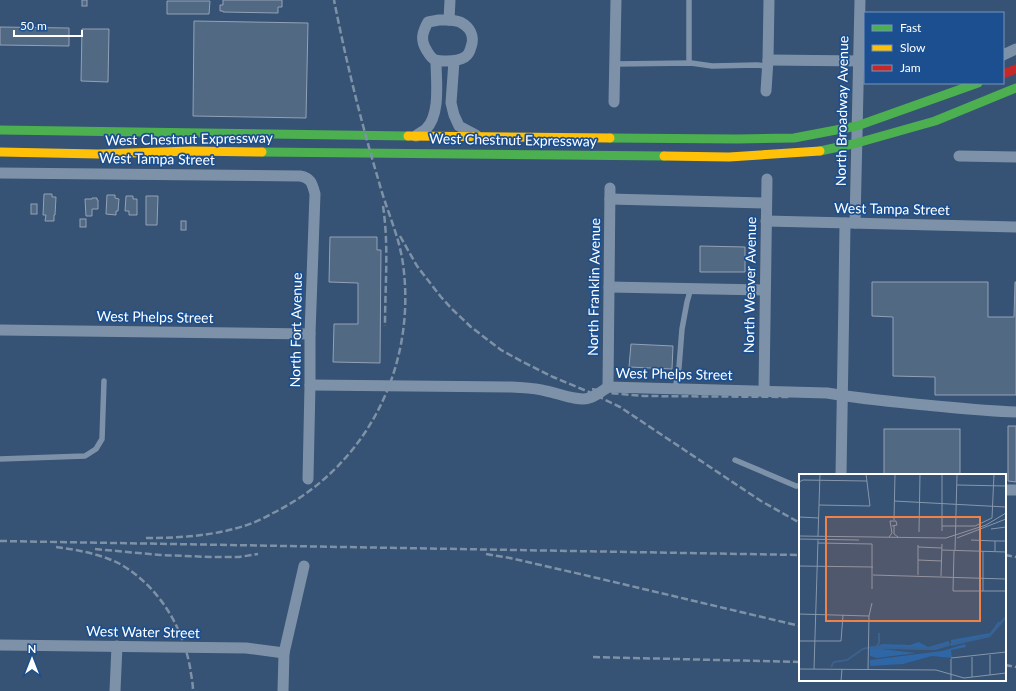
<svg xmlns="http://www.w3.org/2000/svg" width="1016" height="691" font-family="Lato,sans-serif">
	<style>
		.building { fill: #526984; stroke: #92a2b6 }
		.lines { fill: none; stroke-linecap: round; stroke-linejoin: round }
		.lane { stroke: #7d92a8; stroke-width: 5.5 }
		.street { stroke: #7d92a8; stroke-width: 11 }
		.fast { stroke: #4caf50; stroke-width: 9 }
		.slow { stroke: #ffc107; stroke-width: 9 }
		.jam { stroke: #c62828; stroke-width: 9 }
		.rail { stroke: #7e92a7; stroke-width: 2.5; stroke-dasharray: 7 3; stroke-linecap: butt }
		.labels { text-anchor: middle; stroke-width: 3.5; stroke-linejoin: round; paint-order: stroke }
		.street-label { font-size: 14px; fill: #fff; stroke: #1b4f8f }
		.inset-river { fill: none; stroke: #3b618d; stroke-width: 2 }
		.inset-road { fill: none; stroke: #8697ac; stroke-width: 1 }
		.view { fill: #ee8249; fill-opacity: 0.15; stroke: #ee8249; stroke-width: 2 }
		.inset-edge { fill: none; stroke: #fff; stroke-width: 2 }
	</style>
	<rect width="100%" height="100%" fill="#365274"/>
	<g class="building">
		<rect x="82" y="0" width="5" height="6"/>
		<polygon points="223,0 282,0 282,7 278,7 278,13 223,12 223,11 220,11 220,5 223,5"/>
		<polygon points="167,1 210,1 209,14 167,14"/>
		<polygon points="194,21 308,23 306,118 193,116"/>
		<polygon points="0,27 69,28 69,46 0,45"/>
		<polygon points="82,29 109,29 108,82 81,81"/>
		<polygon points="44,194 52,194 52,197 56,197 55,215 54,215 54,221 45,221 46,215 43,215"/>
		<polygon points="107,195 115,195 115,198 119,199 118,211 116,211 116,215 106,214"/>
		<polygon points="126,196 133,196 133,199 137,199 137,215 129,215 129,211 125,211"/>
		<polygon points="146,196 158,196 157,225 146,225"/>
		<polygon points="92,198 97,198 97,200 98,200 98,209 92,209 92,216 86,216 85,199 92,199"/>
		<rect x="31" y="204" width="6" height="10"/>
		<rect x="80" y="219" width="6" height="8"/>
		<rect x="181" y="221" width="5" height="9"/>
		<polygon points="330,237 377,237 377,250 381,250 380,363 333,362 334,324 358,324 358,283 329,282"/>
		<polygon points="700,246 745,247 745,272 700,272"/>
		<polygon points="872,282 988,282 988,317 1014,317 1015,282 1016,282 1016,395 935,395 935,377 893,376 893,317 872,316"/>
		<polygon points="631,344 673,346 672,369 629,367"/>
		<polygon points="1008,426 1016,426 1016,482 1008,481"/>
		<rect x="884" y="429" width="76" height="46"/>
	</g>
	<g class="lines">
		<g class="lane">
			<polyline points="689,63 689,0"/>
			<polyline points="615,64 691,63 712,66 757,65 768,66"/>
			<polyline points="675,389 679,367 682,329 687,302 691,288"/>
			<polyline points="0,459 85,456 96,449 102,439 104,381"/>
			<polyline points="735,460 796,486 800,486"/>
		</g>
		<g class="street">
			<path d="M439,20c7,0 14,-1 21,2 10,5 15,14 11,25 -1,4 -3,8 -6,10 -5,3 -13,4 -18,4 -12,0 -14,0 -20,-10 -7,-11 -5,-18 1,-29z"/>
			<polyline points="449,20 450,0"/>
			<polyline points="1003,55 1016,49"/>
			<polyline points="768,60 864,61"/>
			<polyline points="454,61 451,103 454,115 459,126 476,135"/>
			<polyline points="766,91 768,60 769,0"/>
			<polyline points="614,102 616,0"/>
			<path d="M416,136c3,-3 8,-5 10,-7 15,-15 10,-49 10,-68"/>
			<polyline points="959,156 1016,157"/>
			<path d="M0,173l300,3c11,2 12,7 15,18l-5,140v51l-2,94"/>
			<polyline points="610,199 766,203"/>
			<polyline points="766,221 1016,227"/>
			<polyline points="855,223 860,0"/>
			<polyline points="609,287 765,290"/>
			<polyline points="0,330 310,334"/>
			<path d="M310,385l202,2c12,1 23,1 34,4 12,2 32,11 43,7 7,-2 13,-7 19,-11l219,6c29,5 58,8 88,11 34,3 67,7 101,8"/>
			<polyline points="608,387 610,188"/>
			<polyline points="764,390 767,179"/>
			<polyline points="841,475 844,295 845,223"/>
			<polyline points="1005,490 1016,490"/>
			<polyline points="0,645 246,648 284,653"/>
			<polyline points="115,691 117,646"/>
			<polyline points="283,691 284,653 304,566"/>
		</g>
		<g class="fast">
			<polyline points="0,130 408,136"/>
			<polyline points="610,138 737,139 794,138 857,126 978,83"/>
			<polyline points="820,151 857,143 935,121 1016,88"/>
			<polyline points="262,152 664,156"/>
		</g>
		<g class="slow">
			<polyline points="408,136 610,138"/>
			<polyline points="0,152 98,154 192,151 262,152"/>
			<polyline points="664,156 729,157 820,151"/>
		</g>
		<polyline class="jam" points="1003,74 1016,69"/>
		<g class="rail">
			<path d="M383,206c6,40 2,80 2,120"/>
			<polyline points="400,236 417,266 441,297 452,309 471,327 501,350 523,362 553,377 589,392 620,407 761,501 800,523"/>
			<polyline points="592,389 610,393 643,396 790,397"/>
			<path d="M146,538c33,0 66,-2 98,-12 10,-3 20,-8 29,-13 94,-46 144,-147 130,-249 -4,-29 -17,-55 -24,-82 -18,-60 -33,-121 -45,-182"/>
			<polyline points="0,541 800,555"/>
			<path d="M56,547c22,3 45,7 64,17 38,22 62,61 70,103 1,8 3,16 3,24"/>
			<polyline points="95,549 160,555 211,557 239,557 258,554"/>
			<polyline points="486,554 510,558 580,574 800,626"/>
			<polyline points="1005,555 1016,557"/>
			<polyline points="593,657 800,662"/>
			<polyline points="1005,665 1016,667"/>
		</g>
	</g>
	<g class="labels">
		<g class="street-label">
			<text transform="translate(842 111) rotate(-89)" y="5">North Broadway Avenue</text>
			<text transform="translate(189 139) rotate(-1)" y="5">West Chestnut Expressway</text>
			<text transform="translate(513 140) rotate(1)" y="5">West Chestnut Expressway</text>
			<text transform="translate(157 159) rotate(1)" y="5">West Tampa Street</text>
			<text transform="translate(892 209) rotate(1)" y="5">West Tampa Street</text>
			<text transform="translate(750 285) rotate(-89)" y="5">North Weaver Avenue</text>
			<text transform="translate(594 287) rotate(-89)" y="5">North Franklin Avenue</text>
			<text transform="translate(155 317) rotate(1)" y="5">West Phelps Street</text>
			<text transform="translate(296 330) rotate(-89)" y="5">North Fort Avenue</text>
			<text transform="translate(674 374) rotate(1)" y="5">West Phelps Street</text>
			<text transform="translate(143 632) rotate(1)" y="5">West Water Street</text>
		</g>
	</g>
	<g transform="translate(799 474)">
		<rect width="207" height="207" fill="#365274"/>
		<path d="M199,148l4,1 -12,14 -39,9v-6l39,-7zM150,167v5l-14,4 -53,-1 34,4 -39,5 -7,-2v-8l13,-4 27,1 9,-3 9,5zM166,170l1,3 -15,3 1,8 -20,-2 -29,8 -33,2v-6l72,-9z" fill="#2f66a5"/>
		<path class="inset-river" d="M77,173l3,-4v-10M32,193l3,-5 13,-2 16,-11 9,-2 55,2 62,-13 17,-19"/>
		<path class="inset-road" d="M0,8l4,-2 64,1M158,11l49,1M95,27l112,6M20,31l51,1 -4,-32M0,43l20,1M95,46l1,-46M95,52v8l4,3M143,52h33l17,-8 2,-44M192,55l15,-2M143,57v-57M120,58l1,-58M0,62l147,2 40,-13 20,-12M19,62l2,-62M90,63l3,-4 -2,-12h6l1,4 -5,1M158,64l49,-19M0,65l60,1M172,66l24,1M19,69l54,1v45M119,73l24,1M143,76l64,2M155,77l-1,40h53M156,77l2,-77M184,77v40M196,77v-10h11M119,86l24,1M0,92l74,1M74,101l133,4M119,101v-30M142,102l1,-32M0,140l70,2M0,167h42l2,-26M152,184l55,-6M0,195l137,1 28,8 42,-5M15,195l4,-129M69,196l1,-54 3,-13M191,201v-20M173,203v-20M42,207l1,-12M152,207v-22"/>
		<path class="view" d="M27,43h154v104h-154z"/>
		<rect width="207" height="207" class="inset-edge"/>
	</g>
	<rect x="864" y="12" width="140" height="72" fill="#1b4f8f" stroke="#7695bc"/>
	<rect x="872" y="25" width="20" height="6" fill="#4caf50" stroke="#7695bc"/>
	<text x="900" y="32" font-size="12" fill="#ffffff">Fast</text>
	<rect x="872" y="45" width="20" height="6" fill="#ffc107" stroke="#7695bc"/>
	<text x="900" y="52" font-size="12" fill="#ffffff">Slow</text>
	<rect x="872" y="65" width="20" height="6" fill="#c62828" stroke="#7695bc"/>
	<text x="900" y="72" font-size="12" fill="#ffffff">Jam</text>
	<g transform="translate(32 659)" stroke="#1b4f8f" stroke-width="3" paint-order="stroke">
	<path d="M0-3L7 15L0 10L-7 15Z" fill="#ffffff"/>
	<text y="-6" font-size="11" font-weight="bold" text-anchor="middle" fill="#ffffff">N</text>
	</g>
	<path d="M14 30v6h68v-6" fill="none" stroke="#ffffff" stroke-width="2"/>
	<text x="20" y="30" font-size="12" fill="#ffffff" stroke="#1b4f8f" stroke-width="3" paint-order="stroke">50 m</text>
</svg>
